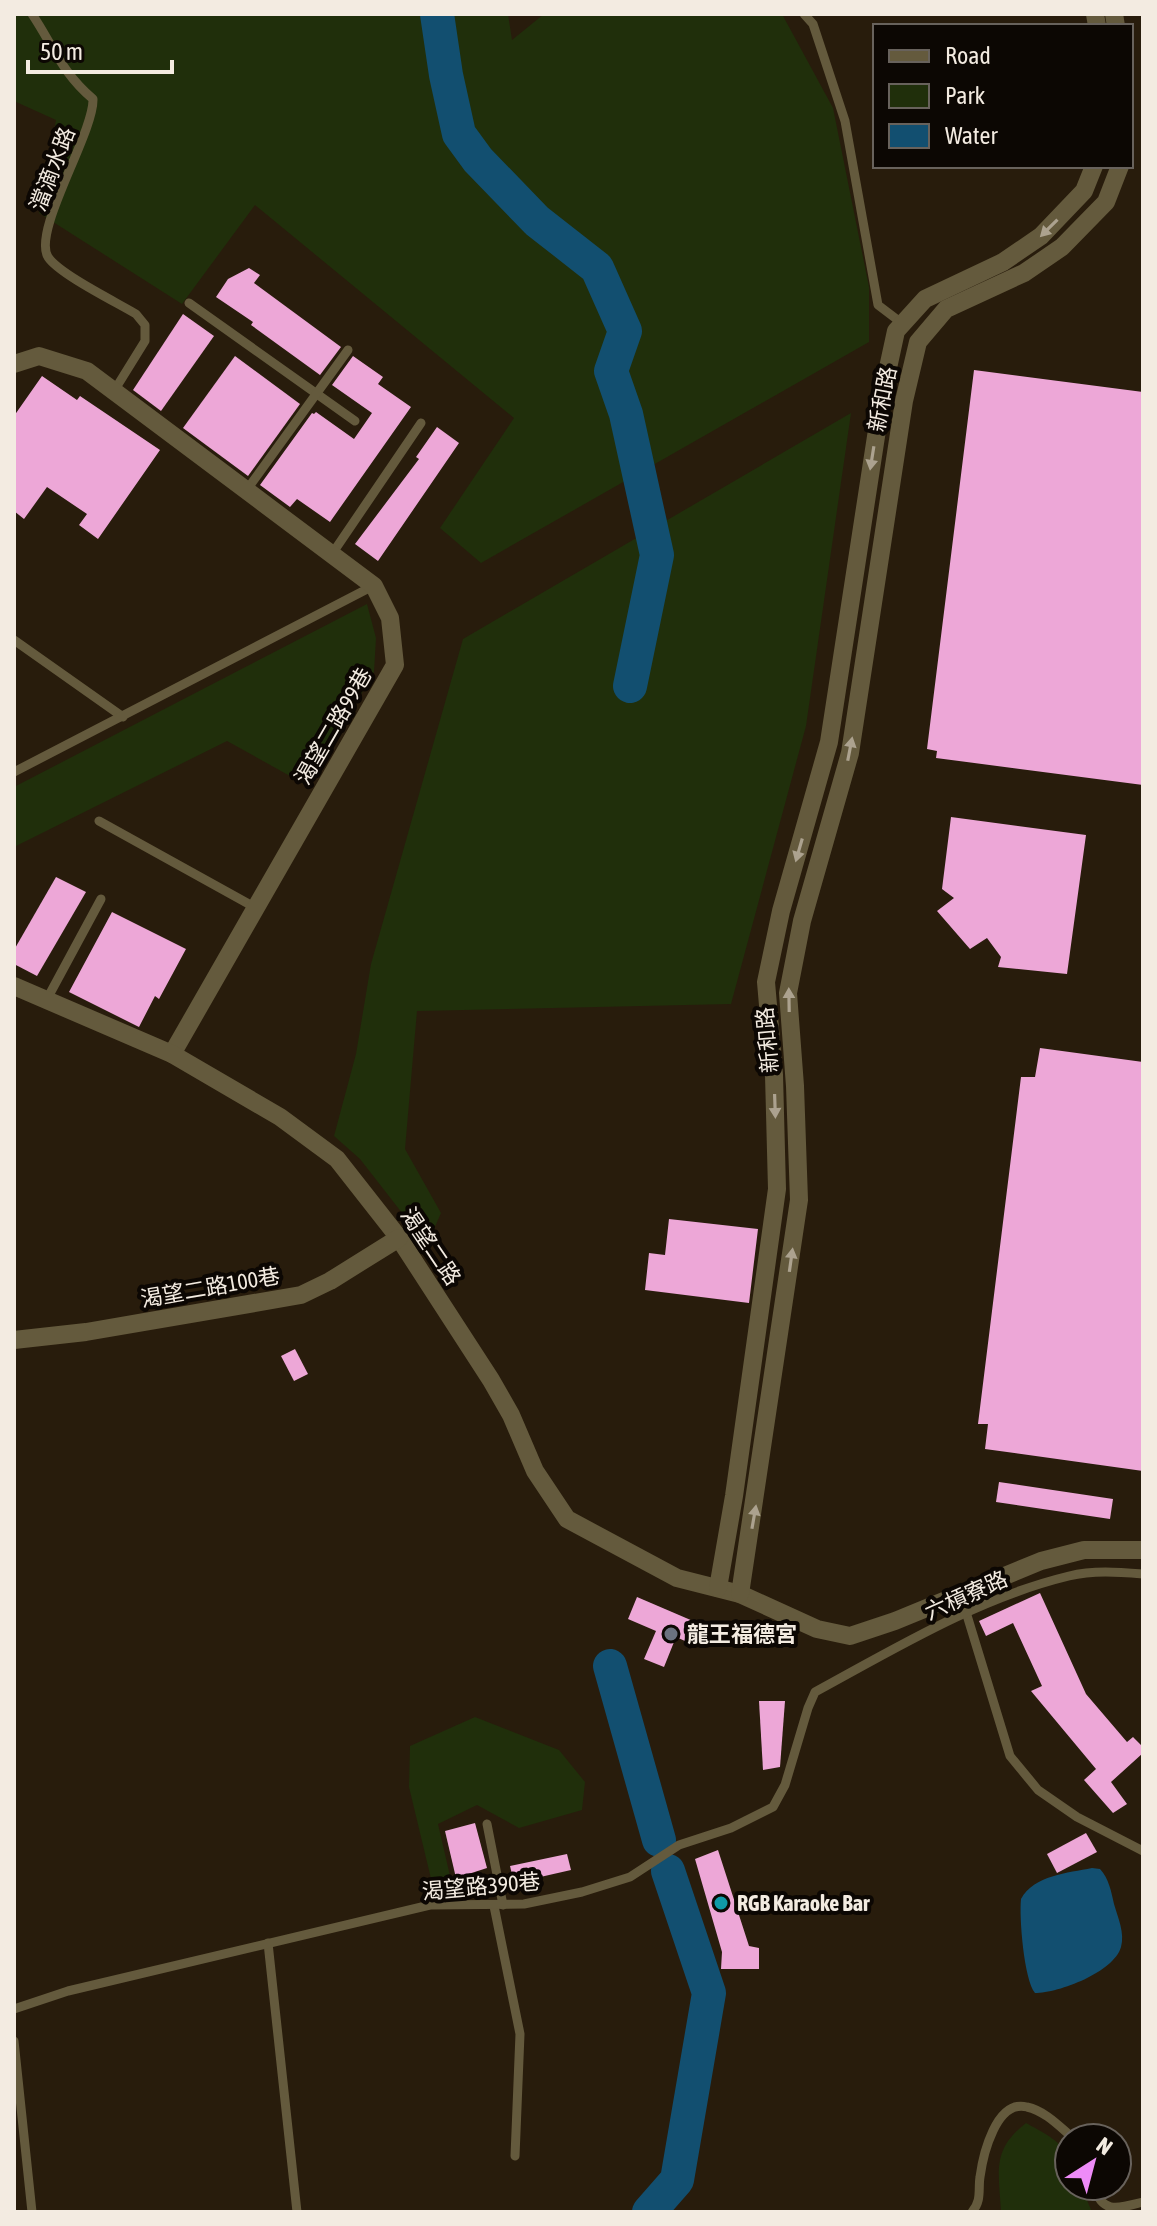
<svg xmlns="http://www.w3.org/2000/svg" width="1157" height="2226" font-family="'Asap Condensed','Noto Sans TC',sans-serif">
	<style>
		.green { fill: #202f0b }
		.water { fill: #124f70 }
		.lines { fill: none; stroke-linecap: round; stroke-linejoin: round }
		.river { stroke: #124f70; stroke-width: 34 }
		.building { fill: #eda7d7 }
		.lane { stroke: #645a3d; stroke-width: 9 }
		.street { stroke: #645a3d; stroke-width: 18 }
		.oneway { fill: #aca28f }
		.worship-dot { fill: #6b7280; stroke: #0c0703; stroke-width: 3 }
		.culture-dot { fill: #0f9aa8; stroke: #0c0703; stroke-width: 3 }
		.labels { text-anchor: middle; stroke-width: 8; stroke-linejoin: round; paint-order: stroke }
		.street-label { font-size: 22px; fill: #f3ebe1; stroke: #0c0703 }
		.poi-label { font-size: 22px; font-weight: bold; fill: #f3ebe1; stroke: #0c0703; text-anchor: start }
	</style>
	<rect width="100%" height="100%" fill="#281c0c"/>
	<g class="green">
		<polygon points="14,14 508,14 512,40 544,14 782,14 833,108 869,287 869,342 481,563 440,528 514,418 255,205 182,304 39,213 56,120 14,101"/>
		<polygon points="851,413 806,726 731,1004 417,1011 405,1149 441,1213 427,1245 360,1159 334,1136 356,1054 371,964 463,639"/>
		<polygon points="367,604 376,638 374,672 308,786 227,741 14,847 14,787"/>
		<polygon points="475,1717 559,1750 585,1782 582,1810 519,1828 477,1805 438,1824 451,1880 433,1887 409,1787 410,1746"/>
		<path d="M1026,2123c14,8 39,19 43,37 2,8 0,18 0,26h12l11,26h-91c-2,-40 -10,-62 25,-89z"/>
	</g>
	<path class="water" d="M1092,1868l8,1c9,10 11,22 14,35 4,14 11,29 7,43 -7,25 -62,46 -86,46 -11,-13 -16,-76 -14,-94 13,-24 47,-26 71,-31z"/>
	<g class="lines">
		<g class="river">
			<polyline points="437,14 446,75 459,134 478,160 537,221 597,268 625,331 611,371 626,414 657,555 630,686"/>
			<polyline points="610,1666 659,1840"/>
			<polyline points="649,2212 677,2180 709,1993 668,1871"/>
		</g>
	</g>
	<g class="building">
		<polygon points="249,268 260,275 254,283 341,347 320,375 251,325 253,322 216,297 228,279"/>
		<polygon points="183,314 214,336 161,411 133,390"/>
		<polygon points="235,356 300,404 248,476 183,428"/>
		<polygon points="353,356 383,377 378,384 411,407 330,522 297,499 290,507 260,485 312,413 314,414 316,412 354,439 372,413 332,385"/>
		<polygon points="974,370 1143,392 1143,785 936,758 937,751 927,749"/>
		<polygon points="42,376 77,400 80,396 160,450 98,539 79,525 87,514 47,487 24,519 14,511 14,416"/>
		<polygon points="437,427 459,443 378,561 355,544 419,459 416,457"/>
		<polygon points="951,817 1086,835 1067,974 998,967 1001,957 987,938 970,949 937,911 954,898 942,889"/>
		<polygon points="56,877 86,892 37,976 14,964 14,950"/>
		<polygon points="112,912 186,949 159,999 155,996 139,1027 69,992"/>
		<polygon points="1040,1048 1143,1062 1143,1471 985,1449 988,1424 978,1424 1021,1077 1035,1077"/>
		<polygon points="669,1219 758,1229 749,1303 645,1290 649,1253 665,1255"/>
		<polygon points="295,1349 308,1374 294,1381 281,1356"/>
		<polygon points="999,1482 1113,1499 1110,1519 996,1502"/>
		<polygon points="1040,1593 1086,1694 1127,1742 1133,1737 1143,1747 1143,1753 1111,1782 1127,1804 1113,1813 1084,1780 1096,1769 1031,1691 1042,1686 1013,1623 986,1636 979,1621"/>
		<polygon points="637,1597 693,1621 685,1641 676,1637 664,1667 644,1659 656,1631 628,1619"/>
		<polygon points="759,1701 785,1701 780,1767 763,1770"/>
		<polygon points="475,1823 487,1868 456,1878 445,1831"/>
		<polygon points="1086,1833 1097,1852 1057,1873 1047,1854"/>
		<polygon points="718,1850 749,1946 759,1948 759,1969 721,1969 722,1952 695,1859"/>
		<polygon points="567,1854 571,1870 514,1883 510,1866"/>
	</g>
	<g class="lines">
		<g class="lane">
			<path d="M32,14c22,33 30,59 61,85 1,34 -61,132 -45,158 11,17 68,45 88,57l9,11v16l-31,50"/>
			<polyline points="804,14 813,24 845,121 878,305 903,324"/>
			<polyline points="189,303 355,421"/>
			<polyline points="246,491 348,350"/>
			<polyline points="332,554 421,423"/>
			<polyline points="14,640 123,717"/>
			<polyline points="14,772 373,586"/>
			<polyline points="99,821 256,908"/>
			<polyline points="47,999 101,899"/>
			<polyline points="966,1612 1010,1756 1038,1790 1077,1817 1143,1851"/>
			<polyline points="487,1824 503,1905"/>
			<polyline points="494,1906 520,2034 515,2156"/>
			<polyline points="268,1943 297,2212"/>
			<path d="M14,2009l54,-18 362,-86 94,-1 58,-12 48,-15 49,-32 52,-17 42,-21 12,-22 23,-77 7,-16c81,-44 163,-94 254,-116 24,-6 49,-4 74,-2"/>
			<polyline points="14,2041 32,2212"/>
			<path d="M1094,2186c8,29 25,22 49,16"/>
			<path d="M972,2212c10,-11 6,-23 8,-35 3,-22 16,-78 47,-70 18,4 32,19 46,31"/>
		</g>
		<g class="street">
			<polyline points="1095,14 1097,26"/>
			<polyline points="1114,14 1116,26"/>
			<polyline points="14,364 39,356 87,371 374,586 390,618 395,665 172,1054"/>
			<polyline points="14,986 172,1054 280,1117 337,1159 399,1238 491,1380 511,1415 535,1471 567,1519 677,1578 740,1594 817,1629 850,1636 895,1621 1041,1561 1084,1550 1143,1550"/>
			<polyline points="14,1340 86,1332 301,1295 330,1281 399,1238"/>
			<polyline points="718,1588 734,1496 777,1189 774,1075 766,982 781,911 829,742 883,391 896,331 925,299 1003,262 1041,236 1084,191 1094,166"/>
			<polyline points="740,1594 799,1200 795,1086 788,993 802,921 850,753 904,401 918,342 946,309 1024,273 1062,247 1106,202 1120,166"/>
		</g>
	</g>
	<defs><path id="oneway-solid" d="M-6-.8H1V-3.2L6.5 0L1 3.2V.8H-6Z" transform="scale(2)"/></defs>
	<g class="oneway">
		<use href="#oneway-solid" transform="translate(1049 228) rotate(135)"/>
		<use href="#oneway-solid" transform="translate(872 458) rotate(99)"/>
		<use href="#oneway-solid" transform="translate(850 749) rotate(-79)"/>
		<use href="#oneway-solid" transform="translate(799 850) rotate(106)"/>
		<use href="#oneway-solid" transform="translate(789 1000) rotate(-91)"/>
		<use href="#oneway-solid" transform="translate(775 1106) rotate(88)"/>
		<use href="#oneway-solid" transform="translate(791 1260) rotate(-82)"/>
		<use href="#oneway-solid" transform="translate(754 1517) rotate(-80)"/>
	</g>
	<circle class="worship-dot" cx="671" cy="1634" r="8"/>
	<circle class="culture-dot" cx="721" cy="1903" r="8"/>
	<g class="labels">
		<g class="street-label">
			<text transform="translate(52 169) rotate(-69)" y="8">澢滴水路</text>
			<text transform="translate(882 399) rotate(-79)" y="8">新和路</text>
			<text transform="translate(333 726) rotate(-60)" y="8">渴望二路99巷</text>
			<text transform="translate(767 1040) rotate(-95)" y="8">新和路</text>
			<text transform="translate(431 1246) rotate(56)" y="8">渴望二路</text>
			<text transform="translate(210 1287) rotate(-10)" y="8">渴望二路100巷</text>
			<text transform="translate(966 1595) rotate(-24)" y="8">六槓寮路</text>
			<text transform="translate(481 1886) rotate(-5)" y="8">渴望路390巷</text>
		</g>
		<g class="poi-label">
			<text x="687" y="1642">龍王福德宮</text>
			<text x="737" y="1911">RGB Karaoke Bar</text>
		</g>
	</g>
	<rect width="1157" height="2226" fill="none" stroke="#f3ebe1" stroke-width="32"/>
	<rect x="873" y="24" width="260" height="144" fill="#0c0703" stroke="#68625c" stroke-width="2"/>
	<rect x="889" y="50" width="40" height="12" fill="#645a3d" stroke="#68625c" stroke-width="2"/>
	<text x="945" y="64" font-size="24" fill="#f3ebe1">Road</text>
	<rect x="889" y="84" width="40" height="24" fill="#202f0b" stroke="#68625c" stroke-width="2"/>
	<text x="945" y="104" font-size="24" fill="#f3ebe1">Park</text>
	<rect x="889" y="124" width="40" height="24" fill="#124f70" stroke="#68625c" stroke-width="2"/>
	<text x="945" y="144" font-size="24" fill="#f3ebe1">Water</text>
	<g transform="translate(1093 2162) rotate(36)"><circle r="38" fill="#0c0703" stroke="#68625c" stroke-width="2"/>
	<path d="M0-6L14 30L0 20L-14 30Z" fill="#ee8bf8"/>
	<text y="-12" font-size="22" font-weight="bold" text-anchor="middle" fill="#f3ebe1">N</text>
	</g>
	<path d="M28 60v12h144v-12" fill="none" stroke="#f3ebe1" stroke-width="4"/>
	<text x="40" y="60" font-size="24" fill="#f3ebe1" stroke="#0c0703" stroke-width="6" paint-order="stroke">50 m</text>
</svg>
